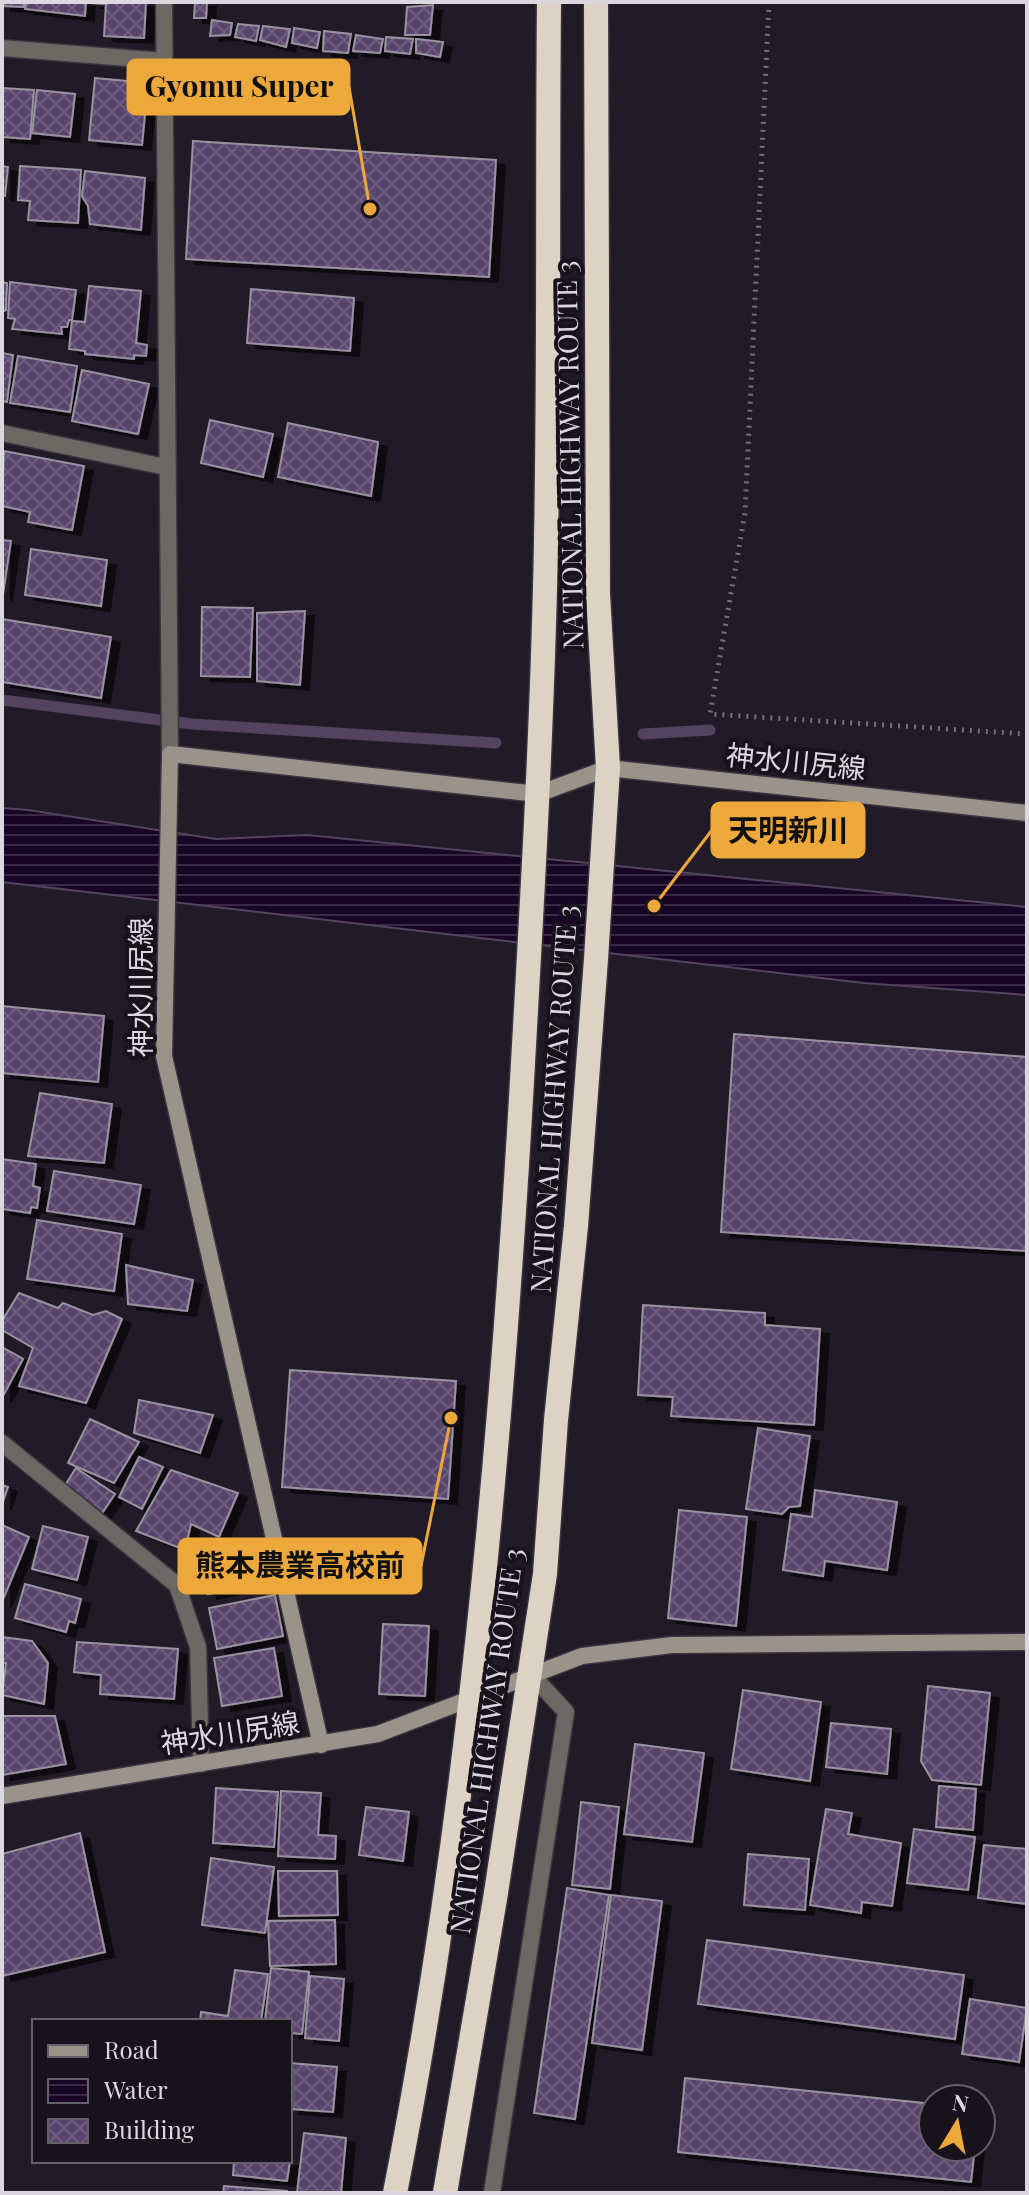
<svg xmlns="http://www.w3.org/2000/svg" width="1029" height="2195" font-family="'Playfair Display','Noto Sans JP',serif">
	<style>
		.water { fill: url(#water-rules); stroke: #52445e; stroke-width: 2 }
		.lines { fill: none; stroke-linecap: round; stroke-linejoin: round }
		.stream { stroke: #52445e; stroke-width: 11 }
		.building { fill: url(#building-cross-hatch); stroke: #9992a0; stroke-width: 2; filter: url(#shadow) }
		.street-casing { stroke: #3a3540; stroke-width: 19 }
		.secondary-casing { stroke: #3a3540; stroke-width: 19 }
		.highway-casing { stroke: #3a3540; stroke-width: 27 }
		.path { stroke: #746f79; stroke-width: 5; stroke-dasharray: 2 6; stroke-linecap: butt }
		.street { stroke: #6c6863; stroke-width: 16 }
		.secondary { stroke: #9a938a; stroke-width: 16 }
		.highway { stroke: #ddd3c5; stroke-width: 24 }
		.labels { text-anchor: middle; stroke-width: 8; stroke-linejoin: round; paint-order: stroke }
		.street-label { font-size: 28px; fill: #dbd7df; stroke: #17121c }
		.leader { fill: none; stroke: #eda83b; stroke-width: 3 }
		.callout-dot { fill: #eda83b; stroke: #17121c; stroke-width: 3 }
		.callout { fill: #eda83b; stroke: #eda83b; stroke-width: 3 }
		.callout-label { font-size: 30px; text-anchor: middle; font-weight: bold; fill: #111 }
	</style>
	<defs>
		<pattern id="water-rules" width="6" height="5" patternUnits="userSpaceOnUse" patternTransform="scale(2)"><rect width="6" height="5" fill="#180526"/><path d="M0 2.5h6" fill="none" stroke="#392945"/></pattern>
		<pattern id="building-cross-hatch" width="8" height="8" patternUnits="userSpaceOnUse" patternTransform="scale(2)"><rect width="8" height="8" fill="#58446c"/><path d="M0 0l8 8M0 8l8-8" fill="none" stroke="#6f5e81"/></pattern>
		<filter id="shadow"><feDropShadow dx="9" dy="5" stdDeviation="0" flood-color="#0009"/></filter>
	</defs>
	<rect width="100%" height="100%" fill="#201b26"/>
	<polygon class="water" points="2,808 28,810 216,839 307,835 1027,907 1027,995 864,983 2,882"/>
	<g class="lines">
		<g class="stream">
			<polyline points="2,700 192,724 496,743"/>
			<polyline points="643,734 710,730"/>
		</g>
	</g>
	<g class="building">
		<polygon points="2,2 24,2 24,7 2,6"/>
		<polygon points="26,2 86,2 85,16 25,9"/>
		<polygon points="146,2 144,38 104,36 106,4 90,3"/>
		<polygon points="195,2 207,2 206,18 194,18"/>
		<polygon points="433,5 430,35 405,35 407,7"/>
		<polygon points="212,20 232,23 230,35 210,36"/>
		<polygon points="238,24 259,26 256,41 235,37"/>
		<polygon points="263,26 290,29 286,47 260,40"/>
		<polygon points="294,28 320,32 317,48 292,43"/>
		<polygon points="324,31 351,34 348,53 323,51"/>
		<polygon points="356,35 383,39 380,53 353,51"/>
		<polygon points="386,37 413,39 410,54 385,51"/>
		<polygon points="416,39 443,42 440,57 416,53"/>
		<polygon points="95,78 148,83 142,145 89,140"/>
		<polygon points="2,88 34,90 30,139 2,137"/>
		<polygon points="37,90 75,94 70,137 32,133"/>
		<polygon points="193,141 496,160 489,277 186,259"/>
		<polygon points="2,166 8,167 5,196 2,195"/>
		<polygon points="20,166 81,170 78,223 28,220 30,201 18,200"/>
		<polygon points="85,171 145,178 141,230 90,224 88,206 82,196"/>
		<polygon points="2,282 7,283 6,310 2,312"/>
		<polygon points="10,282 76,290 72,320 69,320 67,327 61,327 62,334 12,329 15,319 8,318"/>
		<polygon points="89,286 141,291 136,343 147,345 146,356 134,355 134,359 85,354 85,351 69,349 72,321 85,322"/>
		<polygon points="251,289 354,298 350,351 247,343"/>
		<polygon points="2,353 13,355 7,402 2,401"/>
		<polygon points="18,356 77,366 70,412 10,403"/>
		<polygon points="82,370 149,384 138,434 72,421"/>
		<polygon points="210,420 273,434 263,477 201,463"/>
		<polygon points="288,423 378,442 371,496 278,477"/>
		<polygon points="4,451 84,466 72,530 28,522 30,512 2,506"/>
		<polygon points="2,540 11,541 3,595 2,594"/>
		<polygon points="31,549 107,560 101,606 25,595"/>
		<polygon points="202,607 253,608 250,677 201,676"/>
		<polygon points="305,611 300,685 257,681 257,613"/>
		<polygon points="2,619 111,637 101,698 2,682"/>
		<polygon points="2,1006 104,1016 98,1082 2,1073"/>
		<polygon points="734,1034 1027,1057 1027,1251 721,1232"/>
		<polygon points="40,1093 112,1104 104,1163 28,1156"/>
		<polygon points="2,1159 36,1164 33,1186 40,1188 37,1208 31,1207 30,1213 2,1209"/>
		<polygon points="54,1171 141,1185 134,1224 47,1211"/>
		<polygon points="37,1220 122,1234 114,1291 27,1279"/>
		<polygon points="126,1265 193,1280 187,1311 128,1304"/>
		<polygon points="19,1293 58,1308 63,1303 93,1315 106,1311 122,1319 86,1403 19,1386 33,1348 2,1330 2,1321"/>
		<polygon points="643,1305 765,1313 765,1325 820,1329 814,1425 671,1416 673,1397 638,1395"/>
		<polygon points="2,1347 23,1359 2,1398"/>
		<polygon points="290,1370 456,1381 448,1499 282,1487"/>
		<polygon points="139,1400 213,1415 200,1453 134,1433"/>
		<polygon points="90,1419 139,1442 114,1483 68,1463"/>
		<polygon points="758,1428 810,1436 800,1506 789,1507 782,1514 746,1509"/>
		<polygon points="139,1457 163,1467 142,1509 119,1497"/>
		<polygon points="76,1468 115,1494 100,1516 62,1490"/>
		<polygon points="171,1470 238,1493 219,1537 191,1524 185,1550 136,1531"/>
		<polygon points="2,1485 8,1487 2,1505"/>
		<polygon points="815,1490 897,1502 887,1570 825,1561 823,1576 783,1570 791,1514 812,1517"/>
		<polygon points="679,1510 747,1517 736,1626 668,1618"/>
		<polygon points="2,1525 29,1537 2,1602"/>
		<polygon points="43,1526 88,1537 77,1580 32,1569"/>
		<polygon points="242,1548 251,1585 208,1594 200,1558"/>
		<polygon points="25,1584 81,1599 75,1623 69,1621 66,1632 15,1618"/>
		<polygon points="275,1595 283,1636 217,1649 209,1608"/>
		<polygon points="383,1624 429,1626 425,1696 379,1694"/>
		<polygon points="2,1637 32,1641 48,1663 44,1704 2,1695 6,1663 2,1663"/>
		<polygon points="77,1642 178,1649 174,1699 100,1694 101,1675 74,1672"/>
		<polygon points="274,1648 282,1696 222,1706 214,1658"/>
		<polygon points="928,1686 990,1693 981,1785 932,1780 921,1761"/>
		<polygon points="743,1690 821,1702 810,1781 731,1769"/>
		<polygon points="2,1716 55,1716 66,1764 2,1775"/>
		<polygon points="831,1723 891,1729 887,1774 826,1767"/>
		<polygon points="635,1744 704,1753 692,1842 624,1834"/>
		<polygon points="939,1786 976,1789 973,1830 936,1827"/>
		<polygon points="216,1788 278,1792 274,1847 213,1843"/>
		<polygon points="281,1791 321,1793 318,1835 336,1836 335,1859 278,1856"/>
		<polygon points="581,1802 619,1807 610,1889 572,1885"/>
		<polygon points="366,1807 409,1812 403,1861 359,1855"/>
		<polygon points="826,1809 852,1813 848,1834 901,1843 892,1906 862,1902 861,1913 810,1905"/>
		<polygon points="914,1829 975,1837 968,1890 907,1883"/>
		<polygon points="80,1833 105,1952 2,1976 2,1854"/>
		<polygon points="984,1845 1027,1849 1027,1904 978,1898"/>
		<polygon points="748,1854 809,1859 805,1910 744,1905"/>
		<polygon points="211,1858 274,1867 265,1933 202,1925"/>
		<polygon points="278,1871 337,1871 338,1915 279,1916"/>
		<polygon points="567,1888 609,1895 575,2119 534,2113"/>
		<polygon points="611,1895 662,1901 642,2050 592,2043"/>
		<polygon points="335,1920 336,1964 270,1966 268,1921"/>
		<polygon points="707,1940 964,1975 955,2039 698,2004"/>
		<polygon points="271,1968 309,1972 302,2034 290,2033 290,2021 265,2021"/>
		<polygon points="235,1970 268,1974 261,2021 200,2021 201,2012 228,2016"/>
		<polygon points="310,1976 344,1979 339,2041 305,2038"/>
		<polygon points="970,1999 1027,2008 1019,2062 962,2054"/>
		<polygon points="290,2063 337,2067 333,2112 290,2109"/>
		<polygon points="685,2078 933,2104 933,2147 975,2147 971,2182 678,2152"/>
		<polygon points="304,2133 346,2138 341,2193 297,2193"/>
		<polygon points="234,2161 290,2161 287,2181 233,2175"/>
		<polygon points="224,2186 287,2191 287,2193 223,2193"/>
	</g>
	<g class="lines">
		<defs>
			<g id="street">
				<polyline points="164,2 170,754"/>
				<polyline points="2,48 164,61"/>
				<polyline points="2,433 166,467"/>
				<polyline points="2,1443 177,1585 198,1647 201,1764"/>
				<polyline points="492,2193 566,1712 531,1674"/>
			</g>
			<g id="secondary">
				<polyline points="321,1745 164,1056 170,754 538,794 608,768 1027,813"/>
				<polyline points="2,1796 378,1734 582,1656 672,1645 1027,1642"/>
			</g>
			<g id="highway">
				<path d="M395,2193c73,-373 107,-752 128,-1130 9,-159 18,-317 22,-475 5,-195 2,-391 4,-586"/>
				<polyline points="445,2193 495,1899 545,1574 556,1420 576,1226 596,959 608,768 598,594 596,2"/>
			</g>
		</defs>
		<use href="#street" class="street-casing"/>
		<use href="#secondary" class="secondary-casing"/>
		<use href="#highway" class="highway-casing"/>
		<polyline class="path" points="769,2 745,513 710,714 1027,734"/>
		<use href="#street" class="street"/>
		<use href="#secondary" class="secondary"/>
		<use href="#highway" class="highway"/>
	</g>
	<g class="labels">
		<g class="street-label">
			<text transform="translate(570 455) rotate(-91)" y="10">NATIONAL HIGHWAY ROUTE 3</text>
			<text transform="translate(796 762) rotate(6)" y="10">神水川尻線</text>
			<text transform="translate(141 987) rotate(-90)" y="10">神水川尻線</text>
			<text transform="translate(554 1099) rotate(-86)" y="10">NATIONAL HIGHWAY ROUTE 3</text>
			<text transform="translate(230 1733) rotate(-9)" y="10">神水川尻線</text>
			<text transform="translate(487 1741) rotate(-82)" y="10">NATIONAL HIGHWAY ROUTE 3</text>
		</g>
	</g>
	<path class="leader" d="M370 209L349 87M654 906L712 830M451 1418L421 1566"/>
	<g class="callout-dot">
		<circle cx="370" cy="209" r="8"/>
		<circle cx="654" cy="906" r="8"/>
		<circle cx="451" cy="1418" r="8"/>
	</g>
	<g class="callout">
		<rect x="128" y="60" width="221" height="54" rx="8"/>
		<rect x="712" y="803" width="152" height="54" rx="8"/>
		<rect x="179" y="1539" width="242" height="54" rx="8"/>
	</g>
	<g class="callout-label">
		<text x="239" y="97">Gyomu Super</text>
		<text x="788" y="841">天明新川</text>
		<text x="300" y="1576">熊本農業高校前</text>
	</g>
	<rect width="1029" height="2195" fill="none" stroke="#dbd7df" stroke-width="8"/>
	<rect x="32" y="2019" width="260" height="144" fill="#17121c" stroke="#65616a" stroke-width="2"/>
	<rect x="48" y="2045" width="40" height="12" fill="#9a938a" stroke="#65616a" stroke-width="2"/>
	<text x="104" y="2059" font-size="24" fill="#dbd7df">Road</text>
	<rect x="48" y="2079" width="40" height="24" fill="url(#water-rules)" stroke="#65616a" stroke-width="2"/>
	<text x="104" y="2099" font-size="24" fill="#dbd7df">Water</text>
	<rect x="48" y="2119" width="40" height="24" fill="url(#building-cross-hatch)" stroke="#65616a" stroke-width="2"/>
	<text x="104" y="2139" font-size="24" fill="#dbd7df">Building</text>
	<g transform="translate(957 2123) rotate(10)"><circle r="38" fill="#17121c" stroke="#65616a" stroke-width="2"/>
	<path d="M0-6L14 30L0 20L-14 30Z" fill="#eda83b"/>
	<text y="-12" font-size="22" font-weight="bold" text-anchor="middle" fill="#dbd7df">N</text>
	</g>
</svg>
